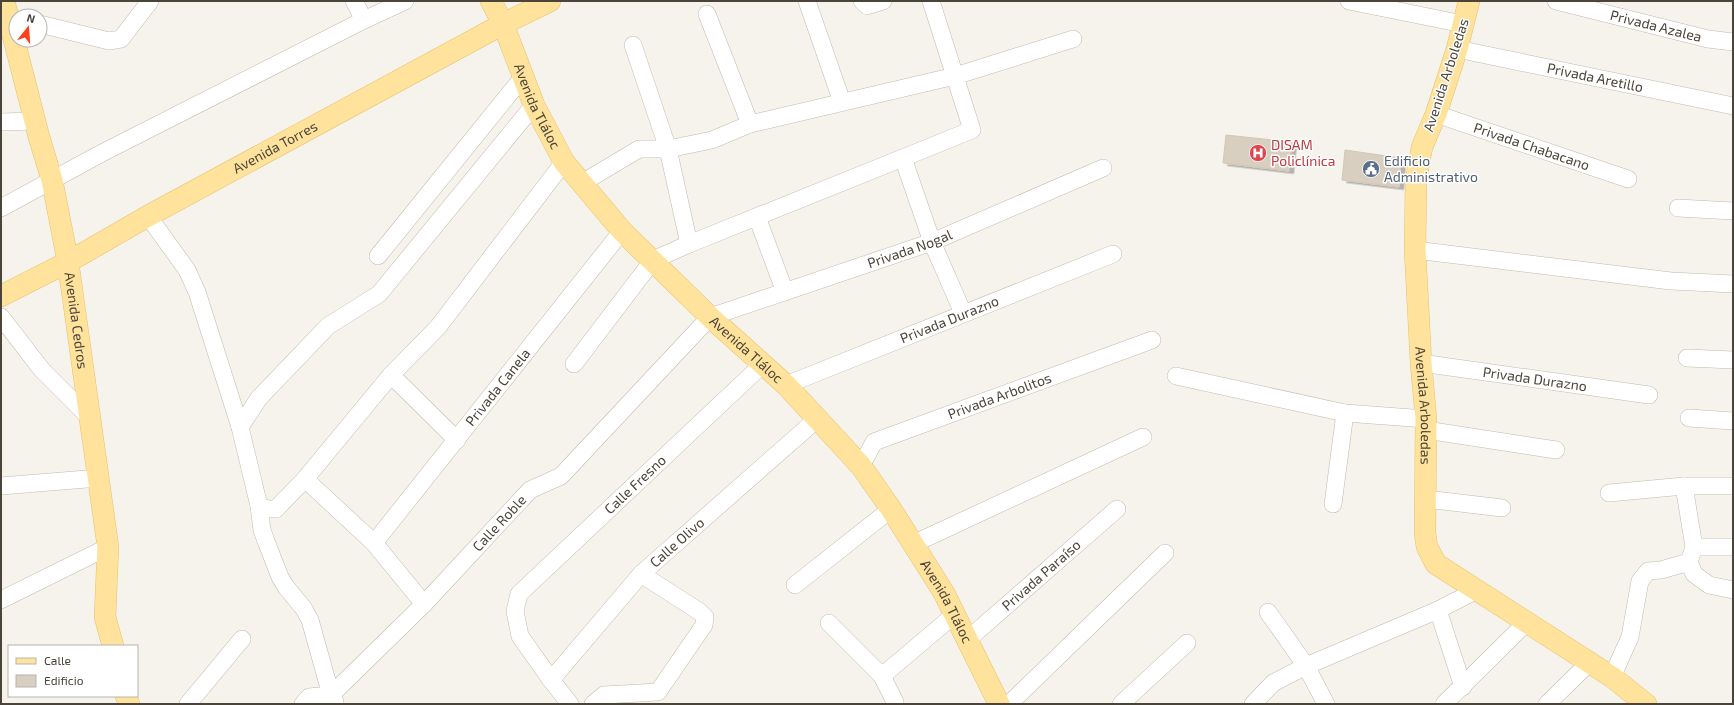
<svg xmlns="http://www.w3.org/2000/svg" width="1734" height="705" font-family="'Exo 2',sans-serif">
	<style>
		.building { fill: #d8cfc1; stroke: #d3c7b4; filter: url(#shadow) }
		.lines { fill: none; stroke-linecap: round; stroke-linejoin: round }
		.minor-casing { stroke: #c2bbae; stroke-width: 18 }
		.major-casing { stroke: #e6c16a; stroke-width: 22 }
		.minor { stroke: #fff; stroke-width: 17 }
		.major { stroke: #ffe39c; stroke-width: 21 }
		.labels { text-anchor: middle; stroke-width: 3; stroke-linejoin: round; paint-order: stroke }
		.street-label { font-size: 14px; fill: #4b4439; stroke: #fff }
		.health-label { font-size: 14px; fill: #be3a42; stroke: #fff; text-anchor: start }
		.service-label { font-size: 14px; fill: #4e5e75; stroke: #fff; text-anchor: start }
	</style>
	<defs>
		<filter id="shadow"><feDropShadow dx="4.5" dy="2.5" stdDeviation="0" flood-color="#0004"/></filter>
	</defs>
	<rect width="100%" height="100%" fill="#f6f3ec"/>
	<g class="building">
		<polygon points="1226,135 1292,142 1289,171 1223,163"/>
		<polygon points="1345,150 1401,158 1399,187 1342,180"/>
	</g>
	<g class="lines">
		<defs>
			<g id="minor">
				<polyline points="354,1 364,20"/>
				<polyline points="807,1 842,102"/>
				<polyline points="862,1 867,6 883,1"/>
				<polyline points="1349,1 1463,24"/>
				<path id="s1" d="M1556,1l152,38 25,3"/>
				<polyline points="707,14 750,124"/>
				<polyline points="40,24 109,41 121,39 150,1"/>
				<polyline points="633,45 668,149 689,244"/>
				<path id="s2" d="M1457,49l276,57"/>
				<path id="s3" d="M1436,114l192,65"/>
				<polyline points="1,122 35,121"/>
				<polyline points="903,158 932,242 963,313"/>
				<polyline points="582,183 639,149 668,149 712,140 750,124 955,76 1073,39"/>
				<polyline points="1,208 100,154 364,20 405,1"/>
				<polyline points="1678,208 1733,211"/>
				<polyline points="148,216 187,270 197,292 240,427"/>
				<polyline points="757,217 785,292"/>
				<polyline points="1415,250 1671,281 1733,284"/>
				<polyline points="378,256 523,77"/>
				<polyline points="1,317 42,370 89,417"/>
				<polyline points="1687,358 1733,360"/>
				<path id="s4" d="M1421,363l228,32"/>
				<polyline points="574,364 653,260 689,244 972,130 931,1"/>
				<polyline points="391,375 457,440"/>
				<polyline points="1176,376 1345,413 1426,419"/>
				<path id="s5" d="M786,385l327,-131"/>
				<polyline points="1689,418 1733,421"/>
				<polyline points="1426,430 1556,450"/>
				<path id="s6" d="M861,466l13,-24 278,-102"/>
				<polyline points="305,479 374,543 424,604"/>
				<polyline points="1,486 99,478"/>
				<polyline points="1609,493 1684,486 1733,486"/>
				<polyline points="1426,499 1502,508"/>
				<polyline points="1333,504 1345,413"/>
				<polyline points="259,506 268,509 276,509 305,479 391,375 438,327 564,162"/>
				<path id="s7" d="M374,543l248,-312"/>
				<polyline points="913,544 1143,437"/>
				<polyline points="1694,547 1733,547"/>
				<polyline points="1689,562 1694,574 1709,585 1733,590"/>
				<polyline points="795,585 891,509"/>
				<polyline points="1,600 108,547"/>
				<polyline points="1438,610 1463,687"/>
				<polyline points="1268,612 1306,666 1326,704"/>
				<polyline points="829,623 882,676 895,702"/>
				<path id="s8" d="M966,641l151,-132"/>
				<polyline points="882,676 954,615"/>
				<polyline points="1612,677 1630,637 1640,581 1648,571 1661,570 1689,562 1694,547 1684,486"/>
				<path id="s9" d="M551,680l90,-106 176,-155"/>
				<polyline points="335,702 331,695 310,620 304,609 286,587 280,577 266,541 262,530 259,506 240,427 259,398 328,326 379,294 534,105"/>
				<polyline points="188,704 242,639"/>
				<path id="s10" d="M303,704l6,-7 22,-2 93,-91 106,-114 31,-14 149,-159 222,-75 171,-74"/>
				<path id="s11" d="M570,704l-19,-24 -31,-44 -5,-25 4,-17 245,-231"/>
				<polyline points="593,704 604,695 658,692 704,625 705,617 700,612 641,574"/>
				<polyline points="1009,704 1165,553"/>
				<polyline points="1121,704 1187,643"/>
				<polyline points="1253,704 1273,683 1306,666 1438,610 1477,590"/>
				<polyline points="1444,704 1526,623"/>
				<polyline points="1547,704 1589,663"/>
			</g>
			<g id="major">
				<path id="s12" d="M4,1l35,136 13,43 16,82 40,285 -3,70 8,29"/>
				<path id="s13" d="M491,1l12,23 31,81 30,57 58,69 88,86 76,68 75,81 30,43 53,84 55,111"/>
				<path id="s14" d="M1469,1l-12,48 -21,65 -14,33 -6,32 -1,71 6,113 5,56 -1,114 2,14 9,17 176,113 34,27"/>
				<path id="s15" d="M1,296l67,-34 80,-46 355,-192 47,-23"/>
				<polyline points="126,696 129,704"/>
			</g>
		</defs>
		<use href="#minor" class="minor-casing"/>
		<use href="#major" class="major-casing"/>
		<use href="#minor" class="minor"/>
		<use href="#major" class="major"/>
	</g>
	<defs>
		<symbol id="hospital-disc" viewBox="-11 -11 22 22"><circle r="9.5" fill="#e0444e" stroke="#fff"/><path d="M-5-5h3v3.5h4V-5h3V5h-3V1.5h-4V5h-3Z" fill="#fff"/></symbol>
		<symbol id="civic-disc" viewBox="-11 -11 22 22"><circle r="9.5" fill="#5c6f8a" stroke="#fff"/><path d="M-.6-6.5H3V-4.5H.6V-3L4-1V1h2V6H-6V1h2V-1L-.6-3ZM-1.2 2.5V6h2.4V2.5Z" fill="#fff"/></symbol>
	</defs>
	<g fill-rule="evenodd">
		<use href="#hospital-disc" x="1248" y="143" width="20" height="20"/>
		<use href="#civic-disc" x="1361" y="159" width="20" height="20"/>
	</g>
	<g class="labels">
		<g class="street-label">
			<text dy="5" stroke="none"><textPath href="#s1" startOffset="103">Privada Azalea</textPath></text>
			<text transform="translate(1446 75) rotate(-72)" y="5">Avenida Arboledas</text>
			<text dy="5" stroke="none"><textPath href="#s2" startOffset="141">Privada Aretillo</textPath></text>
			<text dy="5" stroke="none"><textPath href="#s13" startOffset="115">Avenida Tláloc</textPath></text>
			<text dy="5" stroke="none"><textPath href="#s3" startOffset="101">Privada Chabacano</textPath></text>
			<text dy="5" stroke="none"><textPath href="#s15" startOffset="312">Avenida Torres</textPath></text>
			<text dy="5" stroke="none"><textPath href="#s10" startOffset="780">Privada Nogal</textPath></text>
			<text dy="5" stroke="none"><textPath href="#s5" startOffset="176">Privada Durazno</textPath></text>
			<text dy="5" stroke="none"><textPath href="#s12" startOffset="328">Avenida Cedros</textPath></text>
			<text dy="5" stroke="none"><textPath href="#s13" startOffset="439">Avenida Tláloc</textPath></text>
			<text dy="5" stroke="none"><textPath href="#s4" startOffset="115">Privada Durazno</textPath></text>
			<text dy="5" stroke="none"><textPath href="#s7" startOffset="199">Privada Canela</textPath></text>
			<text dy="5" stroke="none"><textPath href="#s6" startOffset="161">Privada Arbolitos</textPath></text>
			<text dy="5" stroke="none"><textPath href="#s14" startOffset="413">Avenida Arboledas</textPath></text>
			<text dy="5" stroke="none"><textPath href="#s11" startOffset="287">Calle Fresno</textPath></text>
			<text dy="5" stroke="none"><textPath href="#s10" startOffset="272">Calle Roble</textPath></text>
			<text dy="5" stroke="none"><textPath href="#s9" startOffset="187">Calle Olivo</textPath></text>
			<text dy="5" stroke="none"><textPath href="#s8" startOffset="100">Privada Paraíso</textPath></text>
			<text dy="5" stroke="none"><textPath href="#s13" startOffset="763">Avenida Tláloc</textPath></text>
		</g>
		<g class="health-label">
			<text x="1271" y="150">DISAM<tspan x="1271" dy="16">Policlínica</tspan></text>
		</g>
		<g class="service-label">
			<text x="1384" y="166">Edificio<tspan x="1384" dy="16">Administrativo</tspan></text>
		</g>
	</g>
	<rect width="1734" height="705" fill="none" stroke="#4b4439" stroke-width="4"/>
	<rect x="8" y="645" width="130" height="52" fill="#ffffff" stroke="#b7b4b0"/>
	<rect x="16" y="658" width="20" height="6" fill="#ffe39c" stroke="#b7b4b0"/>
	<text x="44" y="665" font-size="12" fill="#4b4439">Calle</text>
	<rect x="16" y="675" width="20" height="12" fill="#d8cfc1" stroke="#b7b4b0"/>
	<text x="44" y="685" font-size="12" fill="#4b4439">Edificio</text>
	<g transform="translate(28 28) rotate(17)"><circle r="19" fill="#ffffff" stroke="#b7b4b0"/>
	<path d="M0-3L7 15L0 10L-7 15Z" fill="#fc3f1d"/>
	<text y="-6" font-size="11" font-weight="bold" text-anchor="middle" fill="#4b4439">N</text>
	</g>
</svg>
